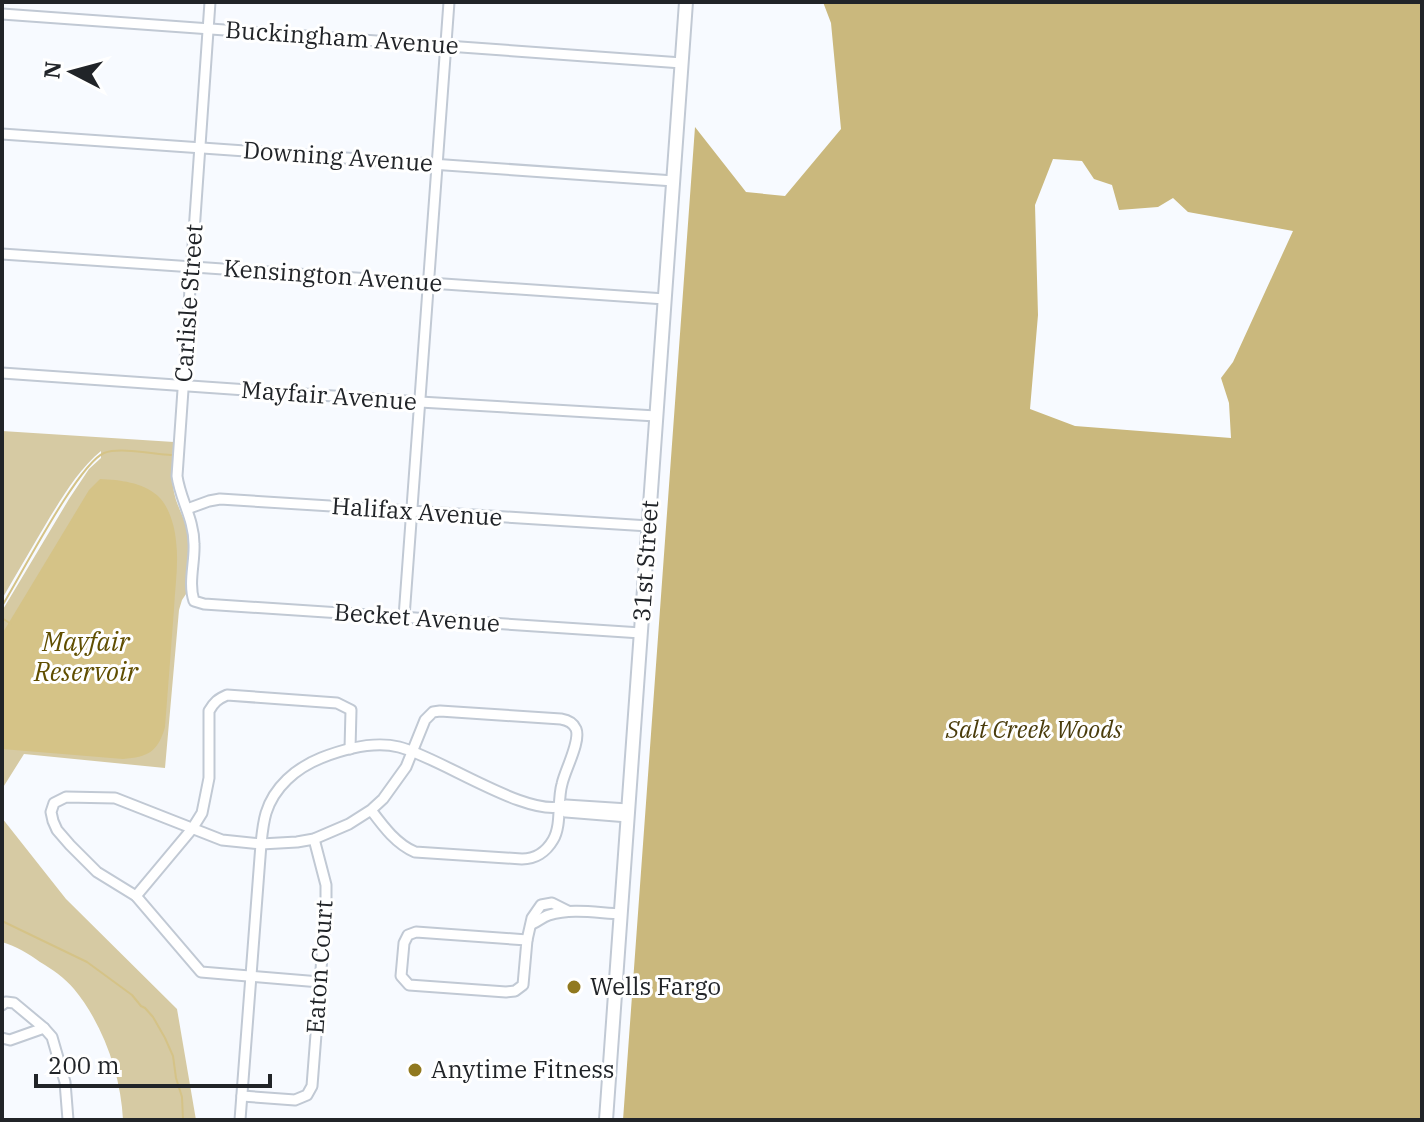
<svg xmlns="http://www.w3.org/2000/svg" width="1424" height="1122" font-family="'IBM Plex Serif',serif">
	<style>
		.green { fill: #d6caa3 }
		.forest { fill: #cab87d; fill-rule: evenodd }
		.water { fill: #d5c387 }
		.lines { fill: none; stroke-linecap: round; stroke-linejoin: round }
		.stream { stroke: #d5c387; stroke-width: 2 }
		.minor-casing { stroke: #c1c9d4; stroke-width: 13 }
		.secondary-casing { stroke: #c1c9d4; stroke-width: 16 }
		.minor { stroke: #fff; stroke-width: 9 }
		.secondary { stroke: #fff; stroke-width: 12 }
		.poi-dot { fill: #91791f; stroke: #fff; stroke-width: 3 }
		.labels { text-anchor: middle; stroke-width: 6; stroke-linejoin: round; paint-order: stroke }
		.street-label { font-size: 24px; fill: #212428; stroke: #fff }
		.park-label { font-size: 24px; font-style: italic; fill: #4a3c0c; stroke: #fff }
		.poi-label { font-size: 24px; fill: #212428; stroke: #fff; text-anchor: start }
		.water-label { font-size: 26px; font-style: italic; fill: #604e00; stroke: #fff }
	</style>
	<rect width="100%" height="100%" fill="#f7faff"/>
	<g class="green">
		<path d="M2,431l172,11c-2,19 -4,39 2,58 4,12 11,23 12,36 3,19 -1,39 -2,58l-4,6 -3,10 -14,158 -141,-14 -22,35v-178l67,-112 20,-30 12,-11v-7c-21,17 -36,42 -51,66 -16,27 -32,54 -48,82z"/>
		<path d="M2,818l64,81 111,110 19,111h-73c-2,-45 -20,-96 -49,-131 -9,-11 -22,-20 -34,-27 -11,-8 -24,-16 -38,-20z"/>
	</g>
	<path class="forest" d="M823,2h599v1118h-799l72,-993 51,65 39,4 56,-67 -10,-106zM1053,159l29,2 12,18 18,6 7,25 39,-3 15,-9 15,14 105,19 -60,131 -12,16 8,25 2,35 -156,-12 -45,-17 8,-94 -3,-110z"/>
	<path class="water" d="M100,479c20,1 42,3 58,17 11,10 17,31 18,45 3,22 -1,46 -2,68 -3,40 -6,79 -9,118 -7,25 -17,30 -42,32l-121,-10v-115l87,-144z"/>
	<g class="lines">
		<g class="stream">
			<path d="M2,606c18,-29 76,-142 102,-153 16,-6 49,1 67,2"/>
			<polyline points="2,618 11,624"/>
			<polyline points="2,921 87,962 132,995 141,1006 145,1008 153,1017 165,1038 173,1056 176,1078 182,1097 183,1120"/>
		</g>
		<defs>
			<g id="minor">
				<path d="M210,2l-33,474c3,23 17,43 17,68 1,18 -6,39 0,57l10,3 437,29"/>
				<polyline points="2,14 682,63"/>
				<polyline points="2,134 674,181"/>
				<polyline points="2,254 665,299"/>
				<polyline points="2,373 420,402 656,416"/>
				<polyline points="187,509 209,501 220,499 649,526"/>
				<polyline points="404,617 449,2"/>
				<polyline points="559,808 566,812 628,817"/>
				<path d="M136,896l56,-67 10,-16 7,-35v-67c5,-9 9,-12 18,-16l110,8 14,7 -1,39"/>
				<path d="M532,924c6,-2 10,-7 17,-9 23,-7 48,-2 72,-1"/>
				<polygon points="416,932 527,940 523,985 515,991 506,992 409,985 401,976 404,943 408,935"/>
				<polyline points="527,940 532,918 541,905 552,903 568,911"/>
				<path d="M320,982l-119,-10 -65,-76 -39,-24 -27,-27 -13,-15 -4,-9 -2,-9 3,-9 12,-6 49,1 107,42 39,4 36,-2 17,-3 35,-15 22,-14 12,-11 23,-32 19,-47 8,-8 7,-1 121,8c6,1 12,3 15,10 5,12 -11,41 -14,55 -5,17 0,41 -9,56 -7,12 -18,19 -31,19l-107,-7c-19,-8 -32,-26 -44,-42"/>
				<polyline points="2,1005 6,1002 14,1003 44,1028 52,1037 65,1082 68,1120"/>
				<polyline points="2,1038 10,1040 44,1028"/>
				<polyline points="242,1096 295,1100 307,1095 312,1086 326,905 326,885 314,839"/>
				<path d="M240,1120l21,-276c1,-10 2,-21 5,-31 8,-26 30,-45 55,-55 23,-9 53,-17 78,-11 41,10 132,74 167,58l62,4"/>
			</g>
			<polyline id="secondary" points="606,1120 686,2"/>
		</defs>
		<use href="#minor" class="minor-casing"/>
		<use href="#secondary" class="secondary-casing"/>
		<use href="#minor" class="minor"/>
		<use href="#secondary" class="secondary"/>
	</g>
	<g class="poi-dot">
		<circle cx="574" cy="987" r="8"/>
		<circle cx="415" cy="1070" r="8"/>
	</g>
	<g class="labels">
		<g class="street-label">
			<text transform="translate(342 38) rotate(4)" y="8">Buckingham Avenue</text>
			<text transform="translate(338 157) rotate(4)" y="8">Downing Avenue</text>
			<text transform="translate(333 276) rotate(4)" y="8">Kensington Avenue</text>
			<text transform="translate(189 303) rotate(-86)" y="8">Carlisle Street</text>
			<text transform="translate(329 396) rotate(4)" y="8">Mayfair Avenue</text>
			<text transform="translate(417 512) rotate(4)" y="8">Halifax Avenue</text>
			<text transform="translate(646 561) rotate(-86)" y="8">31st Street</text>
			<text transform="translate(417 618) rotate(4)" y="8">Becket Avenue</text>
			<text transform="translate(320 967) rotate(-86)" y="8">Eaton Court</text>
		</g>
		<g class="park-label">
			<text x="1034" y="738">Salt Creek Woods</text>
		</g>
		<g class="poi-label">
			<text x="590" y="995">Wells Fargo</text>
			<text x="431" y="1078">Anytime Fitness</text>
		</g>
		<g class="water-label">
			<text x="86" y="651">Mayfair<tspan x="86" dy="30">Reservoir</tspan></text>
		</g>
	</g>
	<rect width="1424" height="1122" fill="none" stroke="#212428" stroke-width="8"/>
	<g transform="translate(72 72) rotate(276)" stroke="#ffffff" stroke-width="6" paint-order="stroke">
	<path d="M0-6L14 30L0 20L-14 30Z" fill="#212428"/>
	<text y="-12" font-size="22" font-weight="bold" text-anchor="middle" fill="#212428">N</text>
	</g>
	<path d="M36 1074v12h234v-12" fill="none" stroke="#212428" stroke-width="4"/>
	<text x="48" y="1074" font-size="24" fill="#212428" stroke="#ffffff" stroke-width="6" paint-order="stroke">200 m</text>
</svg>
